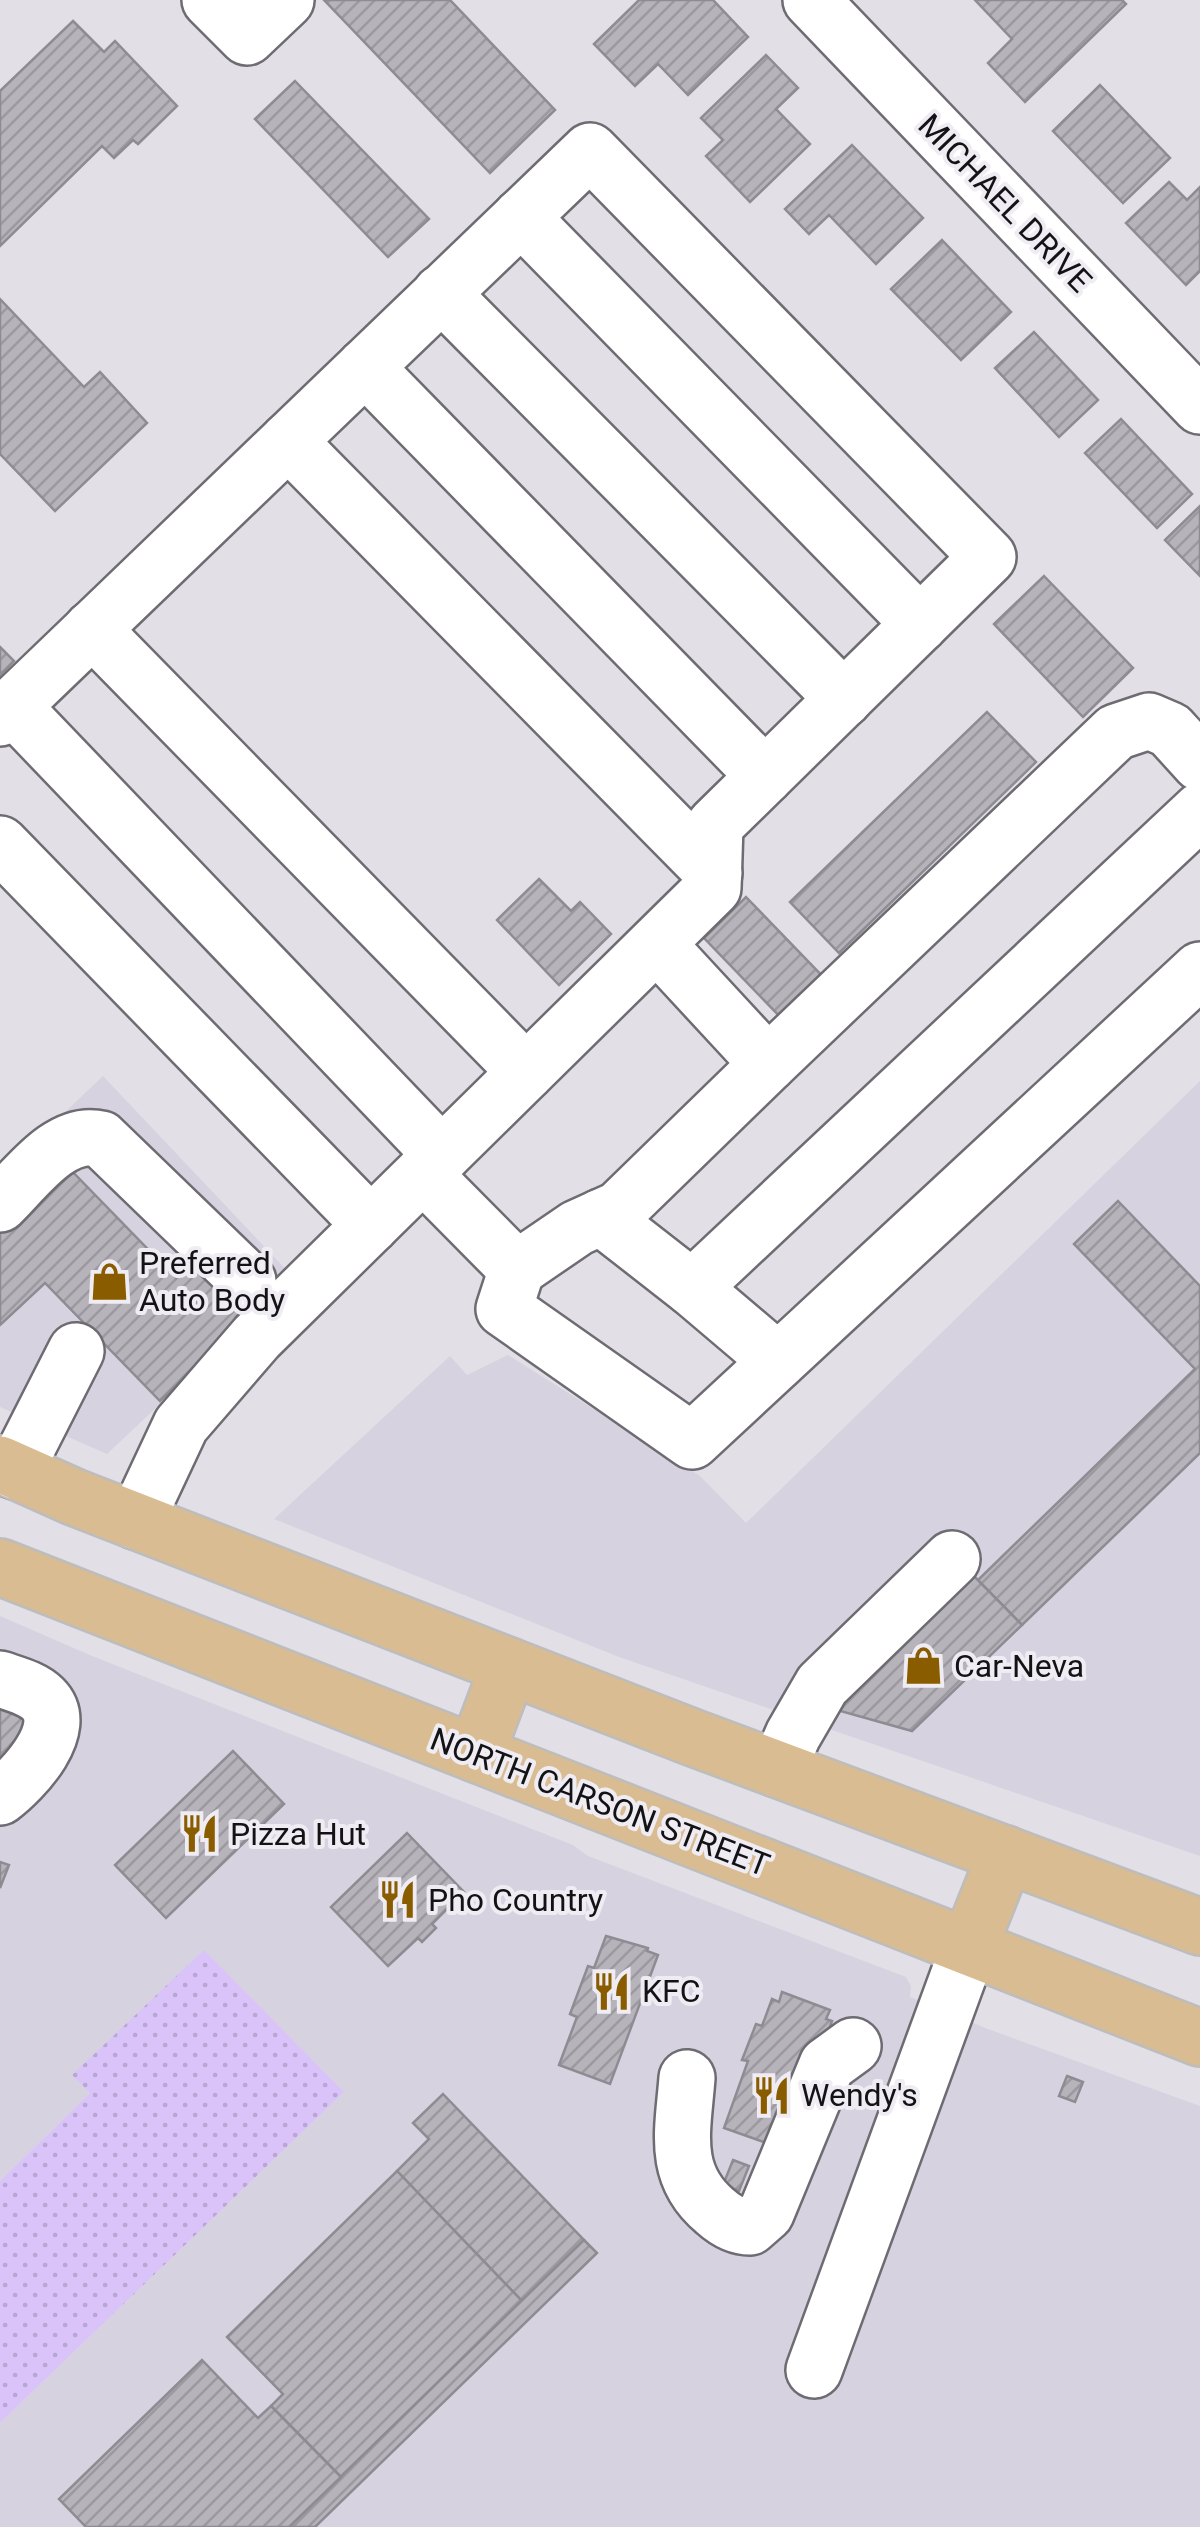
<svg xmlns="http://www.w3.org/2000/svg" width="1200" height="2527" font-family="Roboto,sans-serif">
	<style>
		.built { fill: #d7d2e0 }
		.grass { fill: url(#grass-dots) }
		.building { fill: url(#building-hatch); stroke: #8e8c92; stroke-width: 2.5 }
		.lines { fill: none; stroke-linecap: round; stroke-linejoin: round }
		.minor-casing { stroke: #6e6c72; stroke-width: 60 }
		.major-casing { stroke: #bdbdbd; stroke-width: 60 }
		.minor { stroke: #fff; stroke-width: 55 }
		.major { stroke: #d9bc91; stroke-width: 55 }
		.labels { text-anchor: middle; stroke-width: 8; stroke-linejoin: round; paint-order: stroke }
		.street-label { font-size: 32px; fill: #131214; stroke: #efedf3 }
		.poi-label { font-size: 32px; fill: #131214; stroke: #efedf3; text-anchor: start }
	</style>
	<defs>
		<pattern id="grass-dots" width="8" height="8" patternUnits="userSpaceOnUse" patternTransform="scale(2.5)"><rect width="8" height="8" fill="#d9c3f9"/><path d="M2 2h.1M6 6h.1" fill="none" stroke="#b9a6d5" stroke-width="1.8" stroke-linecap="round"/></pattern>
		<pattern id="building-hatch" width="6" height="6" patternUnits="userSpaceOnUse" patternTransform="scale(2.5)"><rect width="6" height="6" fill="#b6b3ba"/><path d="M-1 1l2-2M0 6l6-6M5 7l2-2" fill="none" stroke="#9c999f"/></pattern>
	</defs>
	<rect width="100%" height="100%" fill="#e2dfe6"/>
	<g class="built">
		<polygon points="103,1076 294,1278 107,1454 0,1407 0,1174"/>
		<polygon points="1200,1081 1200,1856 619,1657 274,1519 450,1356 467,1375 508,1355 700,1476 746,1523"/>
		<polygon points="0,1616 92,1656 573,1845 588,1856 906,1977 911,1986 910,1997 988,2029 1200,2106 1200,2527 0,2527 0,2423 344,2092 73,2075 90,2093 0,2181"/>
	</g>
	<polygon class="grass" points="204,1950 344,2092 0,2423 0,2181 90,2093 72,2075"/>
	<g class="building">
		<polygon points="324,0 450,0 555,110 490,173"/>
		<polygon points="639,0 713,0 748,37 688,95 658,64 635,86 594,44"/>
		<polygon points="975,0 1122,0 1126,4 1025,102 988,63 1012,39"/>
		<polygon points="73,21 104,52 115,41 177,106 138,144 133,140 114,158 102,146 0,246 0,91"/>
		<polygon points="766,55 798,88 776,109 810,144 750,202 706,156 723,140 701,118"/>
		<polygon points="295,81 429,219 388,257 255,119"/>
		<polygon points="1100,85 1170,158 1123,203 1053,131"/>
		<polygon points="852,145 923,218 876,264 829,215 809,234 785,209"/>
		<polygon points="1169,182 1187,200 1200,187 1200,271 1186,285 1126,223"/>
		<polygon points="942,240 1011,312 961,360 891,289"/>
		<polygon points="0,299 84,387 100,372 147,423 55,511 0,454"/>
		<polygon points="1034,332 1098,400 1059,437 995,368"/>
		<polygon points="1121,419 1192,494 1157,528 1085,453"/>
		<polygon points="1200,506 1200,576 1165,540"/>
		<polygon points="1044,576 1133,668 1083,717 994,624"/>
		<polygon points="0,647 14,661 0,675"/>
		<polygon points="987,712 1036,762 839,953 790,902"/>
		<polygon points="539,879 571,911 580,902 611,934 559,985 497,920"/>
		<polygon points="746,897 829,983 786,1023 704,938"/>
		<polygon points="65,1164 176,1278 196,1258 250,1314 160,1401 45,1283 0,1325 0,1227"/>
		<polygon points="1118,1201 1200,1286 1200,1453 1022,1625 978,1580 1195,1369 1074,1244"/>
		<polygon points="969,1571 1022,1625 912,1731 826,1707"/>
		<polygon points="0,1687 28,1697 19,1764 0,1757"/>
		<polygon points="233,1751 284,1804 166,1918 115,1865"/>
		<polygon points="407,1833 464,1892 432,1924 436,1928 422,1942 418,1938 388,1966 331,1907"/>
		<polygon points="0,1862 9,1865 0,1888"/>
		<polygon points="606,1936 648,1948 647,1951 658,1955 610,2084 559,2065 577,2017 570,2014 588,1966 594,1968"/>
		<polygon points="782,1992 830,2010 826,2019 832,2021 786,2150 724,2128 748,2061 742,2060 756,2024 762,2026 772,1999 779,2002"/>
		<polygon points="1067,2076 1083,2082 1075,2102 1059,2096"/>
		<polygon points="443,2094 584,2240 522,2301 397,2171 429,2139 413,2123"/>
		<polygon points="733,2160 749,2166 739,2191 723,2185"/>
		<polygon points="397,2171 522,2301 341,2477 271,2406 283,2394 227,2337"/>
		<polygon points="584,2240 597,2253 315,2527 289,2527"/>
		<polygon points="202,2360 258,2418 271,2406 341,2477 289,2527 86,2527 59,2499"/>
	</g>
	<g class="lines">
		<defs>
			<g id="minor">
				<polyline points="210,0 247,37 286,0"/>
				<polyline points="811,0 1200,406"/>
				<polyline points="521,217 920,624"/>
				<polyline points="441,293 844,699"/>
				<polyline points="365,367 765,776"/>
				<polyline points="288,441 714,873"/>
				<polyline points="92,629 526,1072"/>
				<polyline points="12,706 442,1155"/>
				<polyline points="0,718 590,151 988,557 715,825 713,888 257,1337 181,1425 136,1521"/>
				<polyline points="0,844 371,1225"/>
				<polyline points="768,1064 1116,732 1149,721 1170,730 1200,763"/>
				<polyline points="423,1174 517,1269 577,1228 619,1209 768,1064 657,944"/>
				<path d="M0,1204c26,-25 60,-75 101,-65l147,142"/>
				<polyline points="601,1217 692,1288"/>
				<polyline points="517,1269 504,1309 692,1441 1200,970"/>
				<polyline points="778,1361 692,1288 1200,811"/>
				<polyline points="15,1471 76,1351"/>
				<path d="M0,1679c14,5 32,9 43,20 29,29 -20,81 -43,98"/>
				<polyline points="778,1769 793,1735 822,1685 952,1559"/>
				<path d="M687,2078c-4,52 -16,96 28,133 10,9 22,16 35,16l16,-14 61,-148 26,-19"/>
				<polyline points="814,2370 969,1947"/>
			</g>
			<g id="major">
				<polyline points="0,1464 74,1497 694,1738 1200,1927"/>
				<polyline points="0,1567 1200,2038"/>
				<polyline points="476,1754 509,1666"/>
				<polyline points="969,1947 1006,1854"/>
			</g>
		</defs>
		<use href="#minor" class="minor-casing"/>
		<use href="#major" class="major-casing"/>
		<use href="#minor" class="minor"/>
		<use href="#major" class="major"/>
	</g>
	<defs>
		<symbol id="shop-bare" viewBox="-9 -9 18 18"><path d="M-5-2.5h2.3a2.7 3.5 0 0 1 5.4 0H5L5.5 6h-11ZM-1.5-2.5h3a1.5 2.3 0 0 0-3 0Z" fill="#8a5c00" stroke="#efedf3" stroke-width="2.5" paint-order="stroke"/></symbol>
		<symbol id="restaurant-bare" viewBox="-9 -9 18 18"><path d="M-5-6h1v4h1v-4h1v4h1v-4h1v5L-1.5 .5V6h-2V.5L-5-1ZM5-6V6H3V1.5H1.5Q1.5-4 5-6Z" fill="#8a5c00" stroke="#efedf3" stroke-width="2.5" paint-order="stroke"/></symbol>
	</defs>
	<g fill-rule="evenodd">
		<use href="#shop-bare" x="82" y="1254" width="55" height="55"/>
		<use href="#shop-bare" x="896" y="1638" width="55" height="55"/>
		<use href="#restaurant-bare" x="172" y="1806" width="55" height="55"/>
		<use href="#restaurant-bare" x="370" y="1872" width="55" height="55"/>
		<use href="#restaurant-bare" x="584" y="1964" width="55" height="55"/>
		<use href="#restaurant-bare" x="744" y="2068" width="55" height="55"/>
	</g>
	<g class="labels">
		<g class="street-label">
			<text transform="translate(1005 203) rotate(46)" y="11">MICHAEL DRIVE</text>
			<text transform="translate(600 1802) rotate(21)" y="11">NORTH CARSON STREET</text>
		</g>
		<g class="poi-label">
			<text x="139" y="1274">Preferred<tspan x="139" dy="37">Auto Body</tspan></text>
			<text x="954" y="1677">Car-Neva</text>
			<text x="230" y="1845">Pizza Hut</text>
			<text x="428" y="1911">Pho Country</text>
			<text x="642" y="2002">KFC</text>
			<text x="801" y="2106">Wendy's</text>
		</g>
	</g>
</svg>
